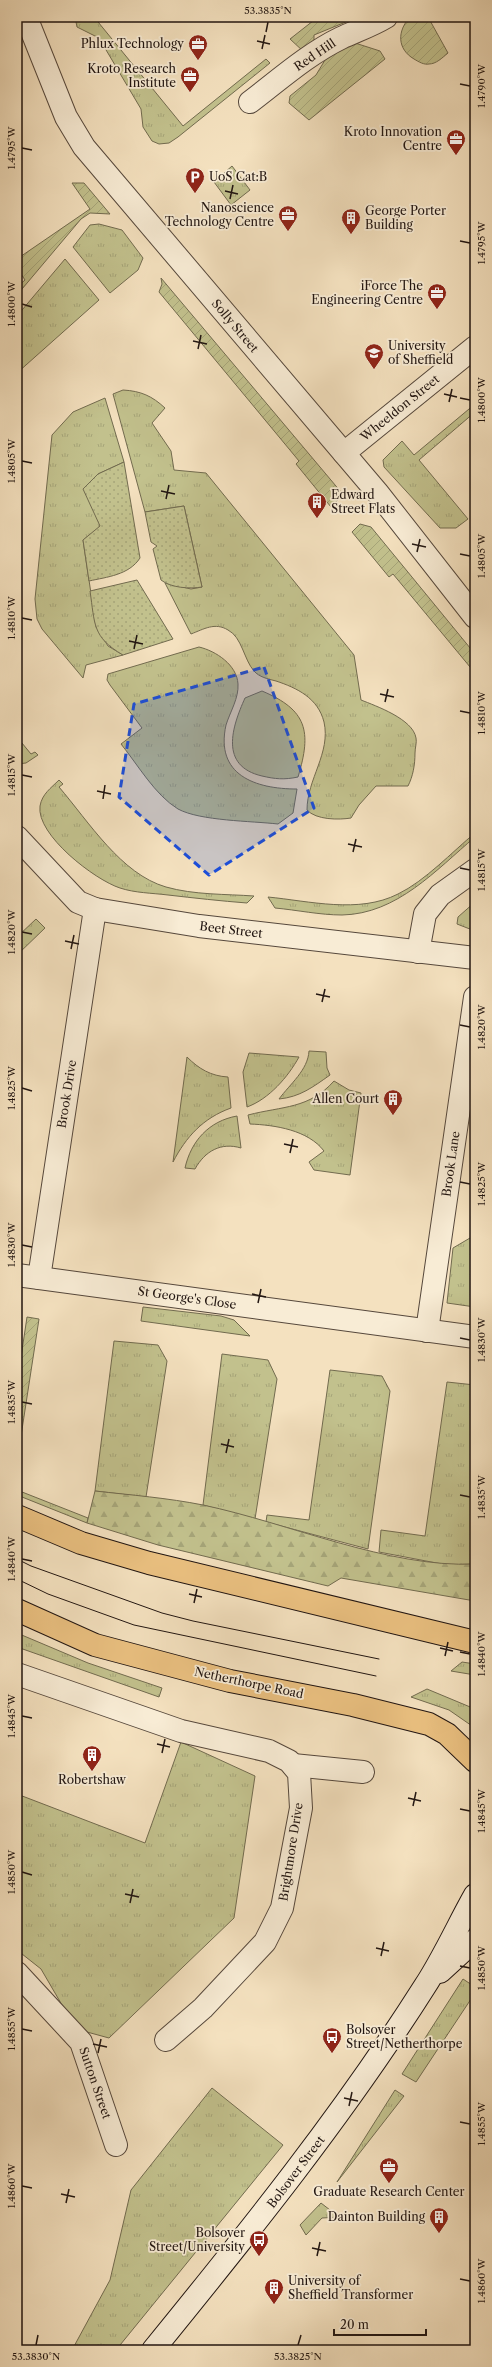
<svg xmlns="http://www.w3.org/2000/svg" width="492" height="2367" font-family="'Libre Caslon Text',serif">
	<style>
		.grass { fill: url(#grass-tufts); stroke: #726b4f }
		.forest { fill: url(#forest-firs); stroke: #726b4f }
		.park { fill: url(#park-dots); stroke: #726b4f }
		.garden { fill: url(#garden-furrows); stroke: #726b4f }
		.pitch { fill: #c2c18d; stroke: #726b4f }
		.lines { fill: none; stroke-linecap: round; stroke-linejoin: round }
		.street-casing { stroke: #56483c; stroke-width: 24 }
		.secondary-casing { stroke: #211511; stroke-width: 24 }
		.highway-casing { stroke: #211511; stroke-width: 24 }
		.street { stroke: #f8ecd5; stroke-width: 22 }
		.secondary { stroke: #f8ecd5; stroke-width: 22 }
		.highway { stroke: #eac080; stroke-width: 22 }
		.tram { stroke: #211511; stroke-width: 1 }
		.marked { fill: #1d4ed8; fill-opacity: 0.2; stroke: #1d4ed8; stroke-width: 3; stroke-dasharray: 8 5; stroke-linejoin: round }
		.ticks { fill: none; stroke: #211511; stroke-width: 1.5 }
		.labels { text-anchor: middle; stroke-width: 3.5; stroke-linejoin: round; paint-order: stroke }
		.poi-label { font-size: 12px; fill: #211511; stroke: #f8ecd5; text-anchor: end }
		.street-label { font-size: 12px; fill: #211511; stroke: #f8ecd5 }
		.neatline { fill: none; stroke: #211511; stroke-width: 1.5 }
		.ticks-label { font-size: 10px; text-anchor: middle; fill: #211511 }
	</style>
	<defs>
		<pattern id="grass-tufts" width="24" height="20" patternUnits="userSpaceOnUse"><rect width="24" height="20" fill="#c2c18d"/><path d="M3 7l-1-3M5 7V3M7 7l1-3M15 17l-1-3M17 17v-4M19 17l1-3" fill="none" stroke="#a6a579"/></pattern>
		<pattern id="forest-firs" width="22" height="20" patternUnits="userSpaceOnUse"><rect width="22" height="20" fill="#c2c18d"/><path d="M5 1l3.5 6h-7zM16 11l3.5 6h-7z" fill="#a6a579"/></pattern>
		<pattern id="park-dots" width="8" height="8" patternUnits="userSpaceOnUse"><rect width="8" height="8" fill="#c2c18d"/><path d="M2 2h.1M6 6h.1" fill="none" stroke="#a6a579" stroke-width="1.8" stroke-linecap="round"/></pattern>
		<pattern id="garden-furrows" width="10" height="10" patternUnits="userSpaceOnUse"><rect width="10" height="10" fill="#c2c18d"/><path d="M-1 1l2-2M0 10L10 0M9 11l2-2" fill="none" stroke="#a6a579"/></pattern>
	</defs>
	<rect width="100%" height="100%" fill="#f4e1bf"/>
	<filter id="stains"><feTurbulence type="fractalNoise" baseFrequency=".005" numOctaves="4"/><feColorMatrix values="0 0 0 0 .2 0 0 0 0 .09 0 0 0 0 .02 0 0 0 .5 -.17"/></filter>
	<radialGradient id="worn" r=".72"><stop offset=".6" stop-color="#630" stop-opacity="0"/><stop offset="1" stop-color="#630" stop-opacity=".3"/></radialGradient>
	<g class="grass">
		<polygon points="75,17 94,17 183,126 266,59 270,63 178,137 169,143 159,144 152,141 143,127 141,109 99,38 77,27"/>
		<polygon points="232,166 250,190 231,205 214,182"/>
		<polygon points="99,224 122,230 143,258 138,270 110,293 73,247 90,225"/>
		<polygon points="65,259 99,300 17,373 17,316"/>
		<path d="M123,390c18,1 29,6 42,18l-13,15 19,28 3,19 32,3 148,182 7,45c15,6 52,19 55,38 1,4 -1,10 -1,15 0,12 -2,23 -7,33h-32l-17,19 -8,13c-12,2 -35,2 -44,-8 0,-31 24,-57 17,-88 -6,-24 -27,-34 -48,-41 -8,-2 -17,-4 -22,-10 -10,-11 -12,-34 -26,-41 -13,-8 -24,-1 -37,4l-26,-51 26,6 11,-2 -18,-81 -39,6 -32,-118z"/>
		<polygon points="105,398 124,462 98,474 100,527 83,540 96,627 108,646 123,655 86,665 83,678 42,629 37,619 35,599 52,435 73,412"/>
		<polygon points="475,404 475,412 419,460 468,519 456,528 440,528 384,467 383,460 402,441 414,455"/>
		<path d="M199,647c17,4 38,18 39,37 1,14 -8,28 -12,41 -11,50 29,64 71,64l-4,24 -15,11c-26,-3 -78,-3 -100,-15 -23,-14 -40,-44 -57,-65l21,-16 -32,-43 -3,-5 1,-6z"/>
		<polygon points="17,737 31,754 35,752 38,755 26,763 17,764"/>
		<path d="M59,780l4,4 -4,3c30,35 62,87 107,100 28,8 60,7 88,9l-7,7c-26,-2 -53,-5 -79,-8 -16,-2 -33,-2 -48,-7 -25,-8 -84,-53 -80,-82 2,-12 11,-18 19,-26z"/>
		<path d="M475,833v4c-39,33 -78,77 -133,78 -22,0 -45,-5 -67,-7l-7,-11c41,4 91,17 130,-3 27,-13 54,-42 77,-61z"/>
		<polygon points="475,902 475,931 457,924 458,917"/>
		<polygon points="36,919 45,928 17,955 17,937"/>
		<path d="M309,1051l17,1 1,16 3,7c-17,12 -30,22 -51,24 11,-15 29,-29 30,-48z"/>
		<path d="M249,1053l50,4c-11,20 -30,42 -52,50l-4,-35z"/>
		<path d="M187,1057c12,12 24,19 41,20l3,31c-28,10 -45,29 -58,54z"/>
		<path d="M334,1081l15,9 12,3 -11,82 -36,-5 -5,-8 15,-11c-16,-21 -49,-26 -74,-27l-2,-9c35,-9 61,-6 86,-34z"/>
		<path d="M237,1116l4,32c-20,-6 -36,3 -46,21l-10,-1c6,-27 24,-47 52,-52z"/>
		<polygon points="470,1238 475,1238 475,1307 447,1303 453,1248"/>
		<polygon points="143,1307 221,1316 234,1320 250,1336 141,1321"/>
		<polygon points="114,1341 158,1345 167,1361 146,1497 95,1491"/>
		<polygon points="222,1354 268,1360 277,1379 255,1519 203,1505"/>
		<polygon points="330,1370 382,1376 390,1391 368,1549 266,1522 267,1515 309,1520"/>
		<polygon points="447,1382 475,1385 475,1564 447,1565 379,1552 381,1530 425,1536"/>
		<polygon points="17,1490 88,1518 87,1523 17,1495"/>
		<polygon points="17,1633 88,1663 162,1688 159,1697 17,1647"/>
		<polygon points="462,1662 475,1664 475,1675 451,1671"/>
		<polygon points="427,1689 475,1709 475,1728 449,1710 411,1697"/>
		<polygon points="181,1742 255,1776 234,1918 109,2038 76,2029 41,1969 17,1950 17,1794 145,1843"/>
		<polygon points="463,1979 475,1987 475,1993 416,2082 402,2074"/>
		<polygon points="212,2088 283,2145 116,2350 72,2350 110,2280 131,2190"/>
		<polygon points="395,2090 404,2096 337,2182"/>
		<polygon points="321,2203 339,2217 322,2218 306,2235 300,2225"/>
	</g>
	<path class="forest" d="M95,1491c36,4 73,7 108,14 86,18 185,63 272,59v37l-134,-23 -13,8 -170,-41 -71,-22z"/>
	<g class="park">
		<path d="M124,462l16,96c-11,17 -33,19 -51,23l-6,-41 17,-14 -17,-37 15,-15z"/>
		<path d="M184,506l18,81c-12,2 -31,1 -41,-7l-8,-31 4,-3 -6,-4 -6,-30z"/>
		<path d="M137,580l36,59 -50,16c-31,-18 -28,-31 -33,-64z"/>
	</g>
	<g class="garden">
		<polygon points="318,17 358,17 314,35 314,41 304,52 290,39"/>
		<path d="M410,17h18l20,36c-6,5 -12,11 -19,11 -5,1 -10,-2 -15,-5 -17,-10 -17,-28 -4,-42z"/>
		<polygon points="355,43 380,51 385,59 309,120 289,103 290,96 316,75 328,55"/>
		<polygon points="72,183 84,183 110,214 90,213 81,219 17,295 17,287 25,280 17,268 17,259 90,209"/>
		<polygon points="161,278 341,492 337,501 331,507 296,464 299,461 159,292 162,284"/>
		<polygon points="360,524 371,527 475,654 475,673 393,574 389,577 352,532"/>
		<polygon points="27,1317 39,1319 17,1462 17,1384"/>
	</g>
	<path class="pitch" d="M262,691c45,19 50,40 36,86 -14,3 -23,2 -36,-1 -43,-10 -30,-49 -17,-78z"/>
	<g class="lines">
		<defs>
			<g id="street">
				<polyline points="26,17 66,117 84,147 377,492 475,617"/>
				<path d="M250,102c29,-22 58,-48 91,-64 15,-7 30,-12 45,-21"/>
				<polyline points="344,453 475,347"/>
				<polyline points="17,837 78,902 95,909 199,926 475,958"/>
				<polyline points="418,952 425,914 440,895 475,870"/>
				<polyline points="17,1275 475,1337"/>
				<polyline points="39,1278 95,909"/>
				<polyline points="427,1331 475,997"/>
				<polyline points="17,1674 181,1731 269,1751 289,1761 299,1773 301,1808 282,1908 265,1942 203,2008 166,2040"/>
				<polyline points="293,1765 363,1772"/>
				<polyline points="17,1973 81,2042 116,2145"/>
			</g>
			<g id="secondary">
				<polyline points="440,1972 475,1940"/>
				<path d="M153,2350c96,-118 191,-236 272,-364 19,-29 33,-61 50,-91"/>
			</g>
			<g id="highway">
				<polyline points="17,1516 81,1543 149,1563 475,1642"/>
				<polyline points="17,1610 95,1645 230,1681 353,1705 429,1724 447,1734 475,1761"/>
			</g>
		</defs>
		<use href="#street" class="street-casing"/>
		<use href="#secondary" class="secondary-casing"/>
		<use href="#highway" class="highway-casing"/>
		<use href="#street" class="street"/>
		<use href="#secondary" class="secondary"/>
		<use href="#highway" class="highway"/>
		<g class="tram">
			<polyline points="17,1559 31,1566 162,1613 193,1621 379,1659"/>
			<polyline points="17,1579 48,1594 134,1625 376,1676"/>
		</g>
	</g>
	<path class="marked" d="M264,667l50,141 -105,67 -90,-78 15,-93z"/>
	<path class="ticks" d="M266,32l2,-10M257,41l13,3M262,49l3,-14M460,84l10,2M22,148l10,2M225,191l13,3M230,199l3,-14M460,241l10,2M22,304l10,3M193,341l14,3M198,349l3,-14M444,394l13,3M460,398l10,2M449,402l3,-13M22,461l10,2M161,491l14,3M166,499l3,-14M412,544l14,3M417,552l3,-13M460,554l10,2M22,618l10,2M129,641l14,3M134,649l3,-14M380,694l14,3M385,702l3,-13M460,711l10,2M22,775l10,2M97,791l14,3M103,799l2,-14M348,844l14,3M353,852l3,-13M460,868l10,2M22,932l10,2M65,941l14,3M71,949l3,-14M316,994l14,3M322,1002l3,-13M460,1025l10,2M22,1088l10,3M284,1144l14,3M290,1153l3,-14M460,1182l10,2M22,1245l10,2M252,1294l14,3M258,1303l3,-14M460,1338l10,2M22,1402l10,2M221,1444l13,3M226,1453l3,-14M460,1495l10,2M22,1559l10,2M189,1594l13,3M194,1603l3,-14M440,1648l13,3M460,1652l10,2M445,1656l3,-14M22,1716l10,2M157,1744l13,3M162,1753l3,-14M408,1798l13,3M413,1806l3,-14M460,1809l10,2M22,1872l10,3M125,1894l14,3M130,1903l3,-14M376,1948l13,3M381,1956l3,-14M460,1966l10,2M22,2029l10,2M93,2044l14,3M98,2053l3,-14M344,2098l14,3M349,2106l3,-14M460,2122l10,2M22,2186l10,2M61,2194l14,3M66,2203l3,-14M312,2248l14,3M317,2256l3,-14M460,2279l10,2M36,2345l2,-10M298,2345l3,-10"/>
	<defs>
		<symbol id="office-pin" viewBox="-11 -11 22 30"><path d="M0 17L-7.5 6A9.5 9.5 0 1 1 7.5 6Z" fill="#8f2418" stroke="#f8ecd5"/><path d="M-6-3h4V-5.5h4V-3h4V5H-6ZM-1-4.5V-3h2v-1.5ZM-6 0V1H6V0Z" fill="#fff"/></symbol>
		<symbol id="parking-pin" viewBox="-11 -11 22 30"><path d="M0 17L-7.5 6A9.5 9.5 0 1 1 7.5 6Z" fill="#8f2418" stroke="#f8ecd5"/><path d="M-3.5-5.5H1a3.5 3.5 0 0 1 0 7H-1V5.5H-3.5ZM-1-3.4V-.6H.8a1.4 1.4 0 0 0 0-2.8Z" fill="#fff"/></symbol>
		<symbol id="building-pin" viewBox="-11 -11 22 30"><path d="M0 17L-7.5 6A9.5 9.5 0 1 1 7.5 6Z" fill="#8f2418" stroke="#f8ecd5"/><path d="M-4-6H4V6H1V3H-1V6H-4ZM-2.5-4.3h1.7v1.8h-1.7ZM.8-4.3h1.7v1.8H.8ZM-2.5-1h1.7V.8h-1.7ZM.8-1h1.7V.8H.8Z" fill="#fff"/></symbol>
		<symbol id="university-pin" viewBox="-11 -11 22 30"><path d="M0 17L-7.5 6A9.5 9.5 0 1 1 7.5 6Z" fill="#8f2418" stroke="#f8ecd5"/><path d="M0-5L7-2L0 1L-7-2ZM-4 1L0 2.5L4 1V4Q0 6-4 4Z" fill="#fff"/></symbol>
		<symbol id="bus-pin" viewBox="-11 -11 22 30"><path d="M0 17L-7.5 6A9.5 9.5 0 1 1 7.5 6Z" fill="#8f2418" stroke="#f8ecd5"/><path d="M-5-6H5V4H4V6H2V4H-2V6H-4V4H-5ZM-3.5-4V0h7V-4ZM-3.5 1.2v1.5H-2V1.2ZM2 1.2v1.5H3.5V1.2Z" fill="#fff"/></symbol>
	</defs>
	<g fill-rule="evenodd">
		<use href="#office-pin" x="187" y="33" width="22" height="30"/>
		<use href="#office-pin" x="179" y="65" width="22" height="30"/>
		<use href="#office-pin" x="445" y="128" width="22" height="30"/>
		<use href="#parking-pin" x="184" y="166" width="22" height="30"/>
		<use href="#office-pin" x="277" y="204" width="22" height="30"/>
		<use href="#building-pin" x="340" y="207" width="22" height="30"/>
		<use href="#office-pin" x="426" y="282" width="22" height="30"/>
		<use href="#university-pin" x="363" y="342" width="22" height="30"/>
		<use href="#building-pin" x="306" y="491" width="22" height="30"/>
		<use href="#building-pin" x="382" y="1088" width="22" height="30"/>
		<use href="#building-pin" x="81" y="1744" width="22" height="30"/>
		<use href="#bus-pin" x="321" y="2026" width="22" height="30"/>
		<use href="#office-pin" x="378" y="2156" width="22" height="30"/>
		<use href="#building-pin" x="428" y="2206" width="22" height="30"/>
		<use href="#bus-pin" x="248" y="2229" width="22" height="30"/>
		<use href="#building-pin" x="263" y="2277" width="22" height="30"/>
	</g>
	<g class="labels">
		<g class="poi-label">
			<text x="184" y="48">Phlux Technology</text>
			<text x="176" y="73">Kroto Research<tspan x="176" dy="14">Institute</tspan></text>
			<text x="442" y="136">Kroto Innovation<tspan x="442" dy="14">Centre</tspan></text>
			<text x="209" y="181" text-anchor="start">UoS Cat:B</text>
			<text x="274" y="212">Nanoscience<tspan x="274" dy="14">Technology Centre</tspan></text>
			<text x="365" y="215" text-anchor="start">George Porter<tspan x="365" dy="14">Building</tspan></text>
			<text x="423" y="290">iForce The<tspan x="423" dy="14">Engineering Centre</tspan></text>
			<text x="388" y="350" text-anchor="start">University<tspan x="388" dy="14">of Sheffield</tspan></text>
			<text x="331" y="499" text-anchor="start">Edward<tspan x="331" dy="14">Street Flats</tspan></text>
			<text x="379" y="1103">Allen Court</text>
			<text x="92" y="1784" text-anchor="middle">Robertshaw</text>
			<text x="346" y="2034" text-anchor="start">Bolsover<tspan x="346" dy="14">Street/Netherthorpe</tspan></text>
			<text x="389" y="2196" text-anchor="middle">Graduate Research Center</text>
			<text x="425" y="2221">Dainton Building</text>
			<text x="245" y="2237">Bolsover<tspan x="245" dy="14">Street/University</tspan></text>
			<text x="288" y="2285" text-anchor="start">University of<tspan x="288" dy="14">Sheffield Transformer</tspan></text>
		</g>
		<g class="street-label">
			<text transform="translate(315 55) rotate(-34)" y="4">Red Hill</text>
			<text transform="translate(235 326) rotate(50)" y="4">Solly Street</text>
			<text transform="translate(400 408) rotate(-39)" y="4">Wheeldon Street</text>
			<text transform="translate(231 930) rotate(7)" y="4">Beet Street</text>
			<text transform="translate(67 1094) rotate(-81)" y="4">Brook Drive</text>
			<text transform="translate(451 1164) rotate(-82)" y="4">Brook Lane</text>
			<text transform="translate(187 1298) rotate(8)" y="4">St George's Close</text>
			<text transform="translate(249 1683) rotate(12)" y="4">Netherthorpe Road</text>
			<text transform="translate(291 1852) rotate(-81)" y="4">Brightmore Drive</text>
			<text transform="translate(95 2083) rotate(71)" y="4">Sutton Street</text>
			<text transform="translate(296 2172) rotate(-53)" y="4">Bolsover Street</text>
		</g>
	</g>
	<rect width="492" height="2367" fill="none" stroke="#f4e1bf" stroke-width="44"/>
	<path d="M334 2329v6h92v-6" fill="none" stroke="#211511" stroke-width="2"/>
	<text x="340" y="2329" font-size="12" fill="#211511" stroke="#f8ecd5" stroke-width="3" paint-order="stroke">20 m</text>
	<rect x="22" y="22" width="448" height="2323" class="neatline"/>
	<g class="ticks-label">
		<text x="268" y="14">53.3835°N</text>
		<text transform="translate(481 86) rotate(-90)" y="4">1.4790°W</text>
		<text transform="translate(11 148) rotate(-90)" y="4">1.4795°W</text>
		<text transform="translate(481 243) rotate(-90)" y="4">1.4795°W</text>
		<text transform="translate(11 304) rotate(-90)" y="4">1.4800°W</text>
		<text transform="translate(481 400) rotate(-90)" y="4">1.4800°W</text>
		<text transform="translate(11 461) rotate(-90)" y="4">1.4805°W</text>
		<text transform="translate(481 556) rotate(-90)" y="4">1.4805°W</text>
		<text transform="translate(11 618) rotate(-90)" y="4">1.4810°W</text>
		<text transform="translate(481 713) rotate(-90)" y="4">1.4810°W</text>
		<text transform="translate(11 775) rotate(-90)" y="4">1.4815°W</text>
		<text transform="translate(481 870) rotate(-90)" y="4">1.4815°W</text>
		<text transform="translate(11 932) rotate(-90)" y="4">1.4820°W</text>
		<text transform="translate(481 1027) rotate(-90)" y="4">1.4820°W</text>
		<text transform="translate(11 1088) rotate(-90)" y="4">1.4825°W</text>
		<text transform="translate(481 1184) rotate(-90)" y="4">1.4825°W</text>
		<text transform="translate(11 1245) rotate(-90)" y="4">1.4830°W</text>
		<text transform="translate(481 1340) rotate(-90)" y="4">1.4830°W</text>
		<text transform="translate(11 1402) rotate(-90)" y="4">1.4835°W</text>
		<text transform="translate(481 1497) rotate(-90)" y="4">1.4835°W</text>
		<text transform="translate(11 1559) rotate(-90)" y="4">1.4840°W</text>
		<text transform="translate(481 1654) rotate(-90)" y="4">1.4840°W</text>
		<text transform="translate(11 1716) rotate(-90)" y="4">1.4845°W</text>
		<text transform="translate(481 1811) rotate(-90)" y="4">1.4845°W</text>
		<text transform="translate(11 1872) rotate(-90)" y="4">1.4850°W</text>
		<text transform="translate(481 1968) rotate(-90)" y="4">1.4850°W</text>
		<text transform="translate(11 2029) rotate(-90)" y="4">1.4855°W</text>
		<text transform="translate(481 2124) rotate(-90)" y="4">1.4855°W</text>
		<text transform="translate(11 2186) rotate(-90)" y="4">1.4860°W</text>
		<text transform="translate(481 2281) rotate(-90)" y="4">1.4860°W</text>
		<text x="36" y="2360">53.3830°N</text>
		<text x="298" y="2360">53.3825°N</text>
	</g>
	<rect width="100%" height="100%" filter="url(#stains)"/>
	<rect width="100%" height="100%" fill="url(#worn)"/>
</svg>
